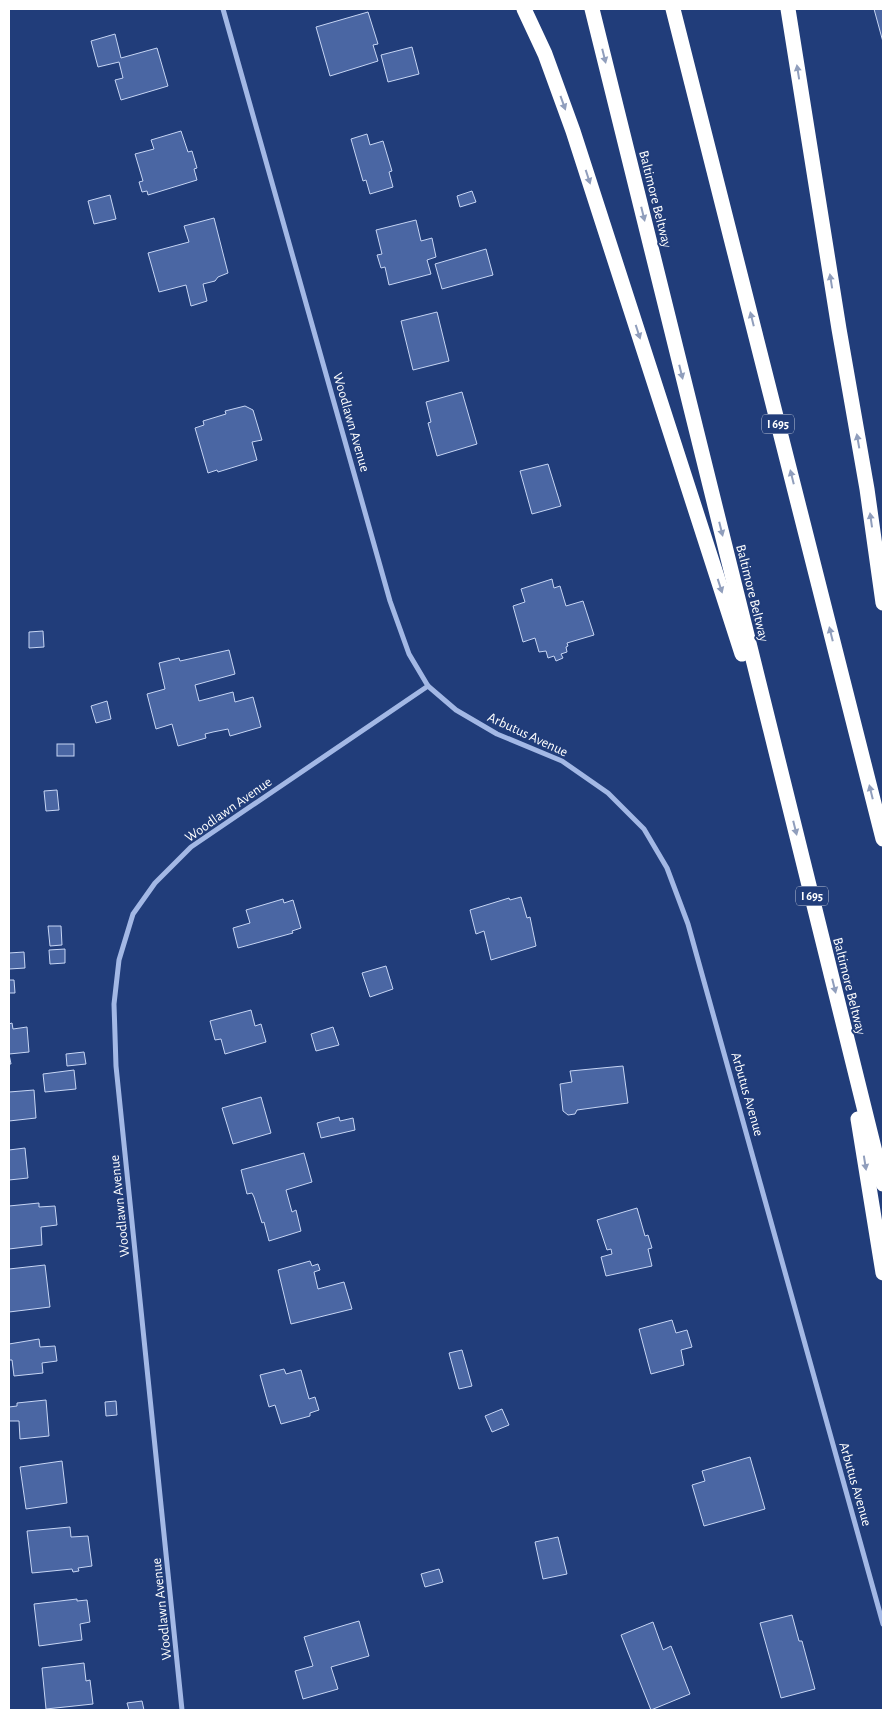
<svg xmlns="http://www.w3.org/2000/svg" width="892" height="1719" font-family="'Alegreya Sans',sans-serif">
	<style>
		.building { fill: #4a66a3; stroke: #c6d5f4 }
		.lines { fill: none; stroke-linecap: round; stroke-linejoin: round }
		.street { stroke: #a3b8e5; stroke-width: 5 }
		.highway { stroke: #fff; stroke-width: 15 }
		.oneway { fill: #909ebc }
		.labels { text-anchor: middle; stroke-width: 4; stroke-linejoin: round; paint-order: stroke }
		.shield { fill: #213d7a; stroke: #bcc5d7; stroke-width: 1 }
		.shield-label { font-size: 12px; font-weight: bold; fill: #fff }
		.street-label { font-size: 14px; fill: #fff; stroke: #213d7a }
	</style>
	<rect width="100%" height="100%" fill="#213d7a"/>
	<g class="building">
		<polygon points="874,9 883,9 883,42"/>
		<polygon points="368,12 378,44 373,45 378,61 330,76 316,27"/>
		<polygon points="115,34 121,58 157,48 168,86 121,100 115,80 123,78 119,62 98,67 91,41"/>
		<polygon points="412,47 419,74 388,82 381,55"/>
		<polygon points="181,131 188,152 192,151 197,168 194,169 197,180 148,195 147,191 142,192 139,182 143,181 135,154 154,149 151,140"/>
		<polygon points="367,134 370,145 383,141 392,171 389,172 393,187 370,194 366,180 363,181 351,139"/>
		<polygon points="472,191 476,202 460,207 457,196"/>
		<polygon points="110,195 116,219 94,224 88,201"/>
		<polygon points="214,218 228,273 218,277 215,281 203,284 207,301 191,306 186,285 159,292 148,253 189,242 184,226"/>
		<polygon points="416,220 421,241 432,238 436,257 427,260 431,274 389,285 385,267 381,268 377,255 382,254 376,230"/>
		<polygon points="486,249 493,275 442,289 435,264"/>
		<polygon points="437,312 449,361 413,370 401,321"/>
		<polygon points="462,392 477,444 437,456 428,423 431,422 426,402"/>
		<polygon points="245,406 253,410 262,440 252,442 257,460 218,472 217,470 208,473 195,428 204,425 203,421 226,414 225,411"/>
		<polygon points="548,464 561,506 532,514 520,471"/>
		<polygon points="552,579 554,588 560,586 566,606 583,601 594,635 567,643 568,646 566,647 567,652 561,654 563,658 556,661 554,656 548,658 546,651 539,652 535,638 523,642 513,606 525,602 521,589"/>
		<polygon points="43,631 44,647 29,648 29,632"/>
		<polygon points="229,650 235,674 195,685 199,701 233,692 235,702 253,697 261,727 230,736 228,729 213,732 205,734 206,738 178,746 172,724 156,729 147,694 165,689 159,663 179,658 180,661"/>
		<polygon points="107,701 111,719 96,723 91,706"/>
		<rect x="57" y="744" width="17" height="12"/>
		<polygon points="57,790 59,810 46,811 44,791"/>
		<polygon points="521,897 527,918 530,917 536,946 491,960 484,931 476,934 470,910 509,898 510,900"/>
		<polygon points="283,899 284,903 293,900 301,928 292,931 293,933 238,948 233,928 250,923 246,910"/>
		<polygon points="48,926 61,926 62,945 50,946"/>
		<polygon points="65,949 65,963 50,964 49,950"/>
		<polygon points="24,952 25,968 9,969 9,953"/>
		<polygon points="386,966 393,989 370,997 362,973"/>
		<polygon points="9,980 14,980 15,993 9,993"/>
		<polygon points="251,1010 255,1026 261,1024 266,1042 225,1054 221,1039 215,1040 210,1021"/>
		<polygon points="12,1023 13,1029 27,1027 29,1052 9,1054 11,1064 9,1064 9,1024"/>
		<polygon points="333,1027 339,1045 316,1051 311,1034"/>
		<polygon points="84,1052 86,1064 67,1066 66,1054"/>
		<polygon points="623,1066 628,1103 577,1110 575,1114 568,1115 563,1111 560,1084 572,1082 570,1071"/>
		<polygon points="74,1070 76,1089 45,1092 43,1074"/>
		<polygon points="34,1090 36,1118 9,1121 9,1092"/>
		<polygon points="261,1097 271,1133 233,1144 222,1108"/>
		<polygon points="339,1117 340,1121 353,1118 355,1130 321,1138 317,1123"/>
		<polygon points="25,1148 28,1178 9,1180 9,1150"/>
		<polygon points="304,1153 312,1182 286,1190 292,1212 296,1210 301,1231 269,1241 264,1222 262,1223 254,1197 252,1193 247,1194 241,1170"/>
		<polygon points="39,1203 39,1207 55,1206 57,1225 41,1227 42,1245 9,1249 9,1206"/>
		<polygon points="637,1208 645,1236 648,1235 652,1248 648,1249 652,1266 606,1276 601,1257 612,1254 611,1249 607,1250 597,1220"/>
		<polygon points="310,1261 312,1266 318,1264 320,1270 314,1272 318,1289 344,1282 352,1309 291,1324 278,1270"/>
		<polygon points="45,1265 50,1307 9,1312 9,1269"/>
		<polygon points="672,1320 676,1333 687,1330 692,1347 681,1350 684,1365 651,1374 639,1329"/>
		<polygon points="39,1339 40,1347 55,1346 57,1361 42,1363 43,1373 14,1376 12,1360 9,1360 9,1344"/>
		<polygon points="462,1350 472,1386 459,1389 449,1353"/>
		<polygon points="284,1369 286,1374 301,1370 309,1399 315,1397 319,1410 310,1413 310,1416 281,1424 275,1405 269,1407 260,1375"/>
		<polygon points="46,1400 49,1436 20,1439 19,1421 9,1421 9,1407 17,1406 17,1403"/>
		<polygon points="116,1401 117,1415 106,1416 105,1402"/>
		<polygon points="502,1409 509,1425 492,1432 485,1416"/>
		<polygon points="750,1457 765,1509 704,1526 692,1485 705,1481 702,1471"/>
		<polygon points="62,1461 67,1503 26,1509 20,1467"/>
		<polygon points="70,1527 71,1537 88,1536 92,1566 78,1568 79,1571 73,1572 72,1569 32,1573 27,1531"/>
		<polygon points="558,1537 567,1574 543,1579 535,1542"/>
		<polygon points="439,1569 443,1582 425,1587 421,1574"/>
		<polygon points="77,1599 77,1601 87,1600 90,1622 80,1624 82,1640 39,1646 34,1604"/>
		<polygon points="792,1615 799,1641 802,1641 815,1689 781,1698 760,1623"/>
		<polygon points="359,1621 369,1656 331,1667 338,1689 303,1699 295,1671 313,1666 304,1637"/>
		<polygon points="653,1622 663,1650 671,1646 690,1694 651,1710 621,1635"/>
		<polygon points="84,1663 86,1681 90,1680 93,1704 46,1709 42,1668"/>
		<polygon points="142,1701 144,1710 129,1710 127,1703"/>
	</g>
	<g class="lines">
		<g class="street">
			<polyline points="223,9 390,601 409,654 428,686 456,710 497,734 562,761 608,793 644,829 667,868 688,924 883,1624"/>
			<polyline points="182,1710 116,1066 114,1004 119,960 133,914 155,883 191,847 428,686"/>
		</g>
		<g class="highway">
			<polyline points="524,9 545,54 573,131 742,654"/>
			<polyline points="592,9 883,1184"/>
			<polyline points="673,9 883,839"/>
			<polyline points="788,9 839,329 867,489 883,603"/>
			<polyline points="858,1119 883,1273"/>
		</g>
	</g>
	<defs><path id="oneway-solid" d="M-6-.8H1V-3.2L6.5 0L1 3.2V.8H-6Z" transform="scale(1.25)"/></defs>
	<g class="oneway">
		<use href="#oneway-solid" transform="translate(604 56) rotate(76)"/>
		<use href="#oneway-solid" transform="translate(798 72) rotate(-99)"/>
		<use href="#oneway-solid" transform="translate(563 103) rotate(70)"/>
		<use href="#oneway-solid" transform="translate(588 177) rotate(72)"/>
		<use href="#oneway-solid" transform="translate(643 214) rotate(76)"/>
		<use href="#oneway-solid" transform="translate(831 281) rotate(-99)"/>
		<use href="#oneway-solid" transform="translate(752 319) rotate(-104)"/>
		<use href="#oneway-solid" transform="translate(638 332) rotate(72)"/>
		<use href="#oneway-solid" transform="translate(681 372) rotate(76)"/>
		<use href="#oneway-solid" transform="translate(858 441) rotate(-100)"/>
		<use href="#oneway-solid" transform="translate(792 477) rotate(-104)"/>
		<use href="#oneway-solid" transform="translate(871 520) rotate(-98)"/>
		<use href="#oneway-solid" transform="translate(721 529) rotate(76)"/>
		<use href="#oneway-solid" transform="translate(720 586) rotate(72)"/>
		<use href="#oneway-solid" transform="translate(831 634) rotate(-104)"/>
		<use href="#oneway-solid" transform="translate(871 792) rotate(-104)"/>
		<use href="#oneway-solid" transform="translate(795 828) rotate(76)"/>
		<use href="#oneway-solid" transform="translate(834 986) rotate(76)"/>
		<use href="#oneway-solid" transform="translate(865 1163) rotate(81)"/>
	</g>
	<g class="labels">
		<g class="shield">
			<rect x="762" y="414.5" width="32" height="19" rx="4"/>
			<rect x="796" y="886.5" width="32" height="19" rx="4"/>
		</g>
		<g class="shield-label">
			<text x="778" y="428">I 695</text>
			<text x="812" y="900">I 695</text>
		</g>
		<g class="street-label">
			<text transform="translate(656 199) rotate(76)" y="5">Baltimore Beltway</text>
			<text transform="translate(352 422) rotate(74)" y="5">Woodlawn Avenue</text>
			<text transform="translate(753 593) rotate(76)" y="5">Baltimore Beltway</text>
			<text transform="translate(528 734) rotate(25)" y="5">Arbutus Avenue</text>
			<text transform="translate(228 809) rotate(-35)" y="5">Woodlawn Avenue</text>
			<text transform="translate(850 986) rotate(76)" y="5">Baltimore Beltway</text>
			<text transform="translate(748 1094) rotate(74)" y="5">Arbutus Avenue</text>
			<text transform="translate(119 1206) rotate(-96)" y="5">Woodlawn Avenue</text>
			<text transform="translate(856 1484) rotate(74)" y="5">Arbutus Avenue</text>
			<text transform="translate(161 1609) rotate(-96)" y="5">Woodlawn Avenue</text>
		</g>
	</g>
	<rect width="892" height="1719" fill="none" stroke="#ffffff" stroke-width="20"/>
</svg>
